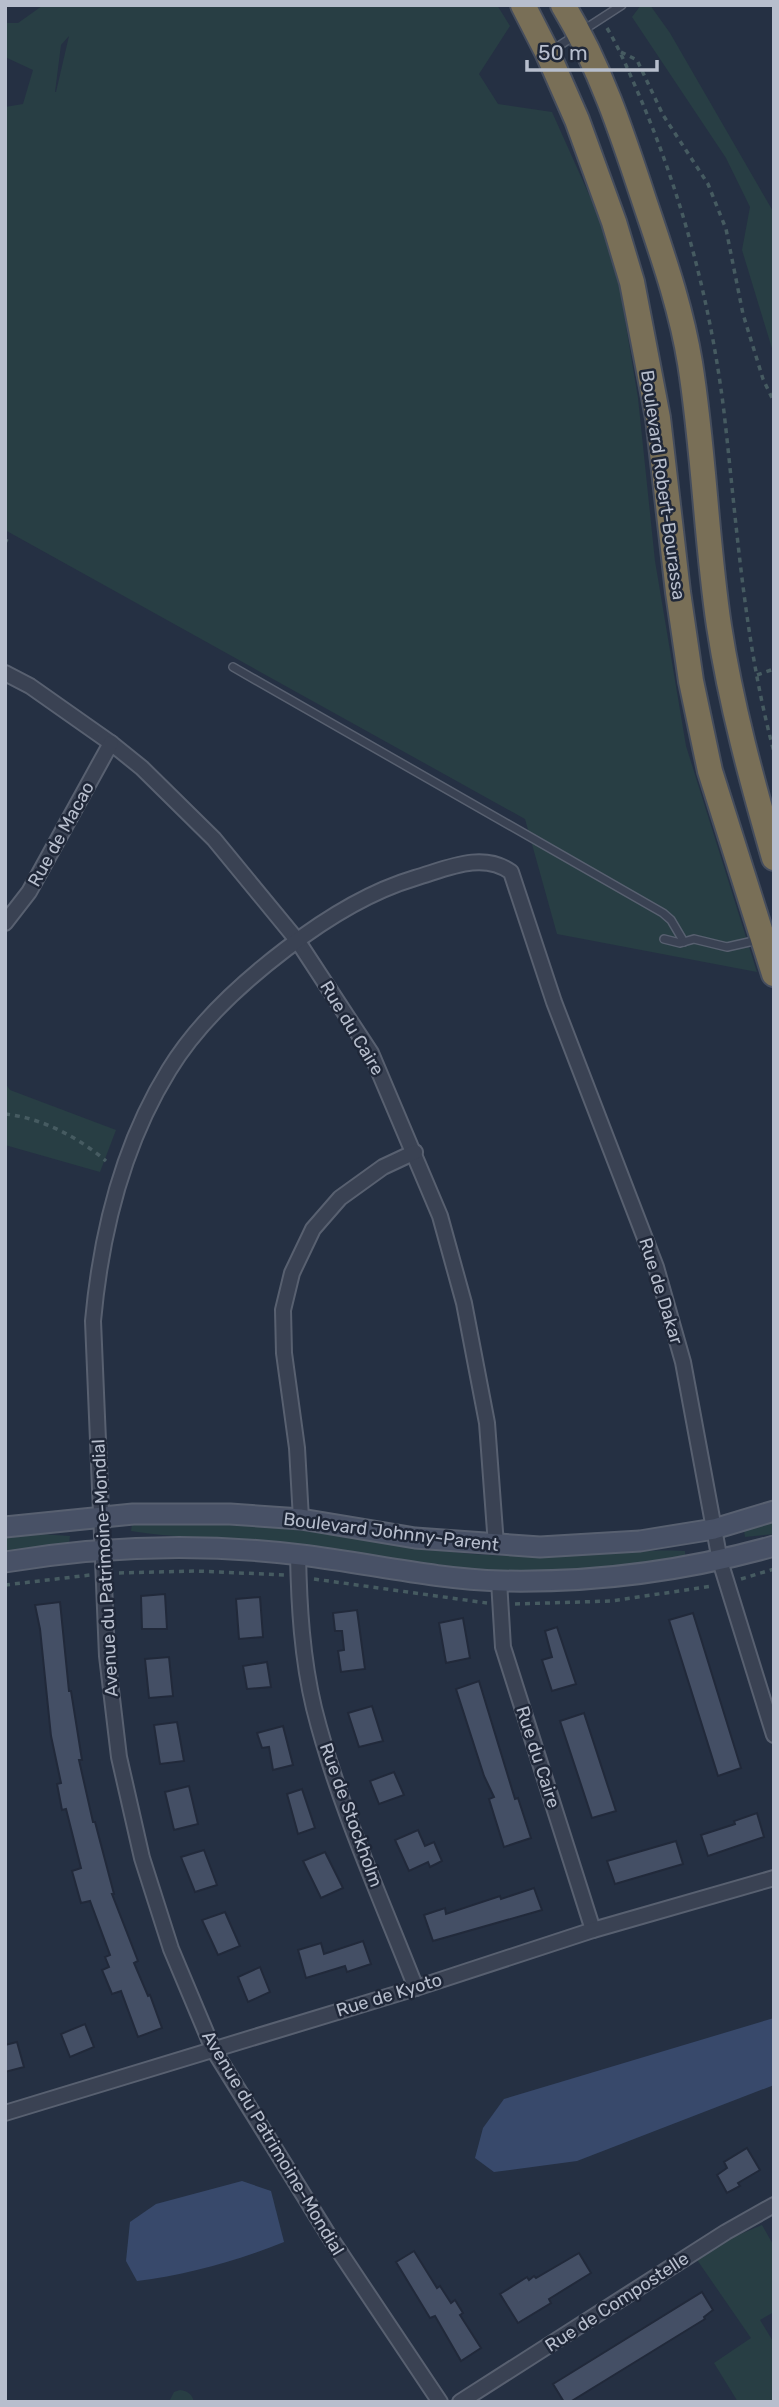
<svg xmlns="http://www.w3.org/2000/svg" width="779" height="2407" font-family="Rubik,sans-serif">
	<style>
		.green { fill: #283e44; fill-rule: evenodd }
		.water { fill: #38496b }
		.building { fill: #444f65; stroke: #21293a; stroke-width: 2 }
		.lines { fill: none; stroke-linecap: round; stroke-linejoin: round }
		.lane-casing { stroke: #586070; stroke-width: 10 }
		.street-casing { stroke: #586070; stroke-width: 18 }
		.secondary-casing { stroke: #586070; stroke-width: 23 }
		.highway-casing { stroke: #454d5d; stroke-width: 28 }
		.path { stroke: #465b61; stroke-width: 3.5; stroke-dasharray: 5 5; stroke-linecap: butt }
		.lane { stroke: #3a4253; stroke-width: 7 }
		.street { stroke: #3a4253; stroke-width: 14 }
		.secondary { stroke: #485166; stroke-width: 19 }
		.highway { stroke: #796f57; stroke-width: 24 }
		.labels { text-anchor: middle; stroke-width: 5; stroke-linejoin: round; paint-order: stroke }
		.street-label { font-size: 18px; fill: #b7becd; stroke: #1f2738 }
	</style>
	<rect width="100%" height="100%" fill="#253043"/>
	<g class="green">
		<path d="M50,5h447l13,21 -31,48 19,30 54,8 61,136 25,150 17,163 31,185 71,226 -200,-38 -32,-115 -520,-289v-423l18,-3 10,-34 -28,-13v-34h13l24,-17 8,1zM69,36l-13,56h-1l6,-47z"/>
		<polygon points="641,5 650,5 670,33 774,213 774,355 742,250 750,207 726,158 632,17"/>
		<polygon points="5,1083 10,1090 116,1130 100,1172 5,1145"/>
		<polygon points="774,1521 774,1534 745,1537 744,1530"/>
		<path d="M186,1523c59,2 117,6 175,15 42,6 84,15 127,17 66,4 131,-7 197,-4v7c-76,12 -152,18 -228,9 -51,-5 -101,-16 -152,-22 -58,-7 -116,-5 -174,-14l1,-7z"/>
		<polygon points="40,1534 70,1536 69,1543 5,1552 5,1538"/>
		<polygon points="762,2225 774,2246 774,2312 760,2320 774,2343 774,2402 738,2402 714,2363 751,2338 693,2254"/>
		<path d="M180,2390c8,1 12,4 14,12h-25l5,-10z"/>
	</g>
	<g class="water">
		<polygon points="774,2018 774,2085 577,2161 494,2172 475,2158 483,2128 504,2099"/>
		<path d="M242,2181l29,10 13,51c-47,19 -98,33 -147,39l-11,-20 4,-39 26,-18z"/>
	</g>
	<g class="building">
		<polygon points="165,1594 167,1629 142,1629 141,1596"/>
		<polygon points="260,1597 263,1637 239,1639 236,1599"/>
		<polygon points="60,1602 69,1691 71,1691 82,1760 79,1760 93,1822 95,1822 114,1894 112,1894 138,1961 134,1963 148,1996 150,1995 162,2028 138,2037 121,1991 112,1994 102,1970 109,1967 105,1957 110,1955 90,1901 81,1903 72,1871 81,1868 66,1809 62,1810 57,1784 61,1783 51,1736 40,1629 35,1605"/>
		<polygon points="357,1610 365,1669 341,1672 338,1651 344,1650 342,1631 335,1631 333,1613"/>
		<polygon points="693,1613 741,1768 718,1776 669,1620"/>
		<polygon points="463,1618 470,1658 446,1663 439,1623"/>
		<polygon points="557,1627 576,1684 552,1691 542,1660 552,1657 545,1631"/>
		<polygon points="169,1657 173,1696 149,1698 145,1659"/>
		<polygon points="267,1662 271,1687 247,1689 243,1666"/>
		<polygon points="479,1681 515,1799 518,1798 531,1838 504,1847 489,1799 494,1797 484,1776 456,1689"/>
		<polygon points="372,1706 383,1741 359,1747 348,1713"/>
		<polygon points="584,1713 616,1811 592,1818 560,1721"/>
		<polygon points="177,1722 184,1761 160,1764 154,1725"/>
		<polygon points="283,1726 293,1765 273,1770 269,1747 262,1748 257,1733"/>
		<polygon points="394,1772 404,1795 379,1804 370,1781"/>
		<polygon points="189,1786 198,1824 174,1830 165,1792"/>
		<polygon points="302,1789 315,1828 298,1834 287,1794"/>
		<polygon points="757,1813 764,1837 708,1856 701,1835 735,1824 734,1821"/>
		<polygon points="418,1830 425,1846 434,1842 442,1861 430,1867 428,1862 409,1871 395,1840"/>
		<polygon points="676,1841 683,1864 615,1884 607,1861"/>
		<polygon points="204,1850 217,1885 195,1892 181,1857"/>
		<polygon points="325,1852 343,1888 321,1898 303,1861"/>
		<polygon points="534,1888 542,1910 433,1941 424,1915 445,1908 446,1914 500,1896 501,1899"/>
		<polygon points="225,1912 240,1946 218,1955 202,1920"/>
		<polygon points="363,1941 371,1964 347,1972 345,1966 306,1978 298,1950 321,1943 324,1954"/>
		<polygon points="260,1967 270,1992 248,2002 238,1977"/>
		<polygon points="85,2024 94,2047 70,2057 61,2034"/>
		<polygon points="17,2042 24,2067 5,2072 5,2045"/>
		<polygon points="747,2148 760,2170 738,2183 740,2186 727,2193 717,2175 727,2168 724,2162"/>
		<polygon points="414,2251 437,2288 440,2286 451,2303 455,2300 463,2313 460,2315 481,2348 461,2361 435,2316 430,2318 396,2262"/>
		<polygon points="579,2253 591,2273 549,2299 551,2303 518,2323 500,2294 527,2277 529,2280 534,2276 536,2278"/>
		<polygon points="702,2292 713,2310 704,2317 705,2319 570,2402 564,2402 553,2384"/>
	</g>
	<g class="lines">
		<defs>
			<g id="lane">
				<polyline points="551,51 622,5"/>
				<polyline points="233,667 663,913 671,920 684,942"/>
				<polyline points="664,939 680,943 694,939 727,947 758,940"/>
			</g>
			<g id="street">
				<polyline points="5,673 30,686 111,743 142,768 214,839 297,940 371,1053 440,1216 464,1303 487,1423 496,1545"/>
				<polyline points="5,923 29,892 111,743"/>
				<polyline points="301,1519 297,1448 284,1353 283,1310 292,1273 313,1229 340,1198 383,1167 415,1152"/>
				<path d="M298,1554c1,52 4,104 16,154 24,96 66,188 102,280"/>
				<polyline points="499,1581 503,1647 593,1930"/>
				<polyline points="5,2113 416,1988 593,1930 774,1878"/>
				<path d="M440,2402l-111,-166 -116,-187 -42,-100 -29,-91 -23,-101 -12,-101 -14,-335c8,-88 29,-175 76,-251 28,-46 75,-89 117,-121 39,-30 82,-57 129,-71 31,-9 67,-27 96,-6l43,130 102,265 27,95 37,199 54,174"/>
				<polyline points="460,2402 726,2232 774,2205"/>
			</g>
			<g id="secondary">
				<polyline points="5,1527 133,1514 230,1514 301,1519 415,1538 540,1547 640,1541 714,1529 774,1511"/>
				<path d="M5,1562c98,-16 198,-19 296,-7 67,8 133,24 200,26 93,2 184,-10 273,-35"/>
			</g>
			<g id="highway">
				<polyline points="523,5 548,54 577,120 614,222 632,282 658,418 678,592 691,681 710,771 774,974"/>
				<path d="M563,5c37,61 59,128 81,195 18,54 37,107 46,163 14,87 16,176 29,263 12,79 33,155 55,232"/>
			</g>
		</defs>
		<use href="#lane" class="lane-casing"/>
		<use href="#street" class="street-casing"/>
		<use href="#secondary" class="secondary-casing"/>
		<use href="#highway" class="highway-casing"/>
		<g class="path">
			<path d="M607,28c13,22 22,44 32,67 43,100 72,209 85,317 13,114 20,229 50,340"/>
			<polyline points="621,52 637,60 663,115 708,184 726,229 743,314 763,379 774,402"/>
			<polyline points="5,543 7,539"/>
			<polyline points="757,675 774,669"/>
			<path d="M5,1114c37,4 73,23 101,47"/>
			<polyline points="119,1573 196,1571 286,1575"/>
			<polyline points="314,1579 487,1603"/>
			<polyline points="741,1579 774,1569"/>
			<polyline points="5,1585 90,1575"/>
			<polyline points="515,1604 611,1601 713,1586"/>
		</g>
		<use href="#lane" class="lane"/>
		<use href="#street" class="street"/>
		<use href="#secondary" class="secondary"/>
		<use href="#highway" class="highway"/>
	</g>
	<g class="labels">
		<g class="street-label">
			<text transform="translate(663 485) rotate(82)" y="6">Boulevard Robert-Bourassa</text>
			<text transform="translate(61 834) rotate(-61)" y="6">Rue de Macao</text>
			<text transform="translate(352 1028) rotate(59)" y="6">Rue du Caire</text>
			<text transform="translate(661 1291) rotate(73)" y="6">Rue de Dakar</text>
			<text transform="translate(391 1532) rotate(7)" y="6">Boulevard Johnny-Parent</text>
			<text transform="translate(105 1568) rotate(-93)" y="6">Avenue du Patrimoine-Mondial</text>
			<text transform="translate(538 1757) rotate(72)" y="6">Rue du Caire</text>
			<text transform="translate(351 1815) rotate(70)" y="6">Rue de Stockholm</text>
			<text transform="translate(389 1995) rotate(-17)" y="6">Rue de Kyoto</text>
			<text transform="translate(273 2143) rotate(59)" y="6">Avenue du Patrimoine-Mondial</text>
			<text transform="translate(617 2302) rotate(-33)" y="6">Rue de Compostelle</text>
		</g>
	</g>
	<rect width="779" height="2407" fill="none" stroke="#b7becd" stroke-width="14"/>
	<path d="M527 60v10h130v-10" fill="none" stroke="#b7becd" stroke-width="3.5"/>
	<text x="538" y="60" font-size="21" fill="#b7becd" stroke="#1f2738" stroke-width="5" paint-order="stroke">50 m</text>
</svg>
